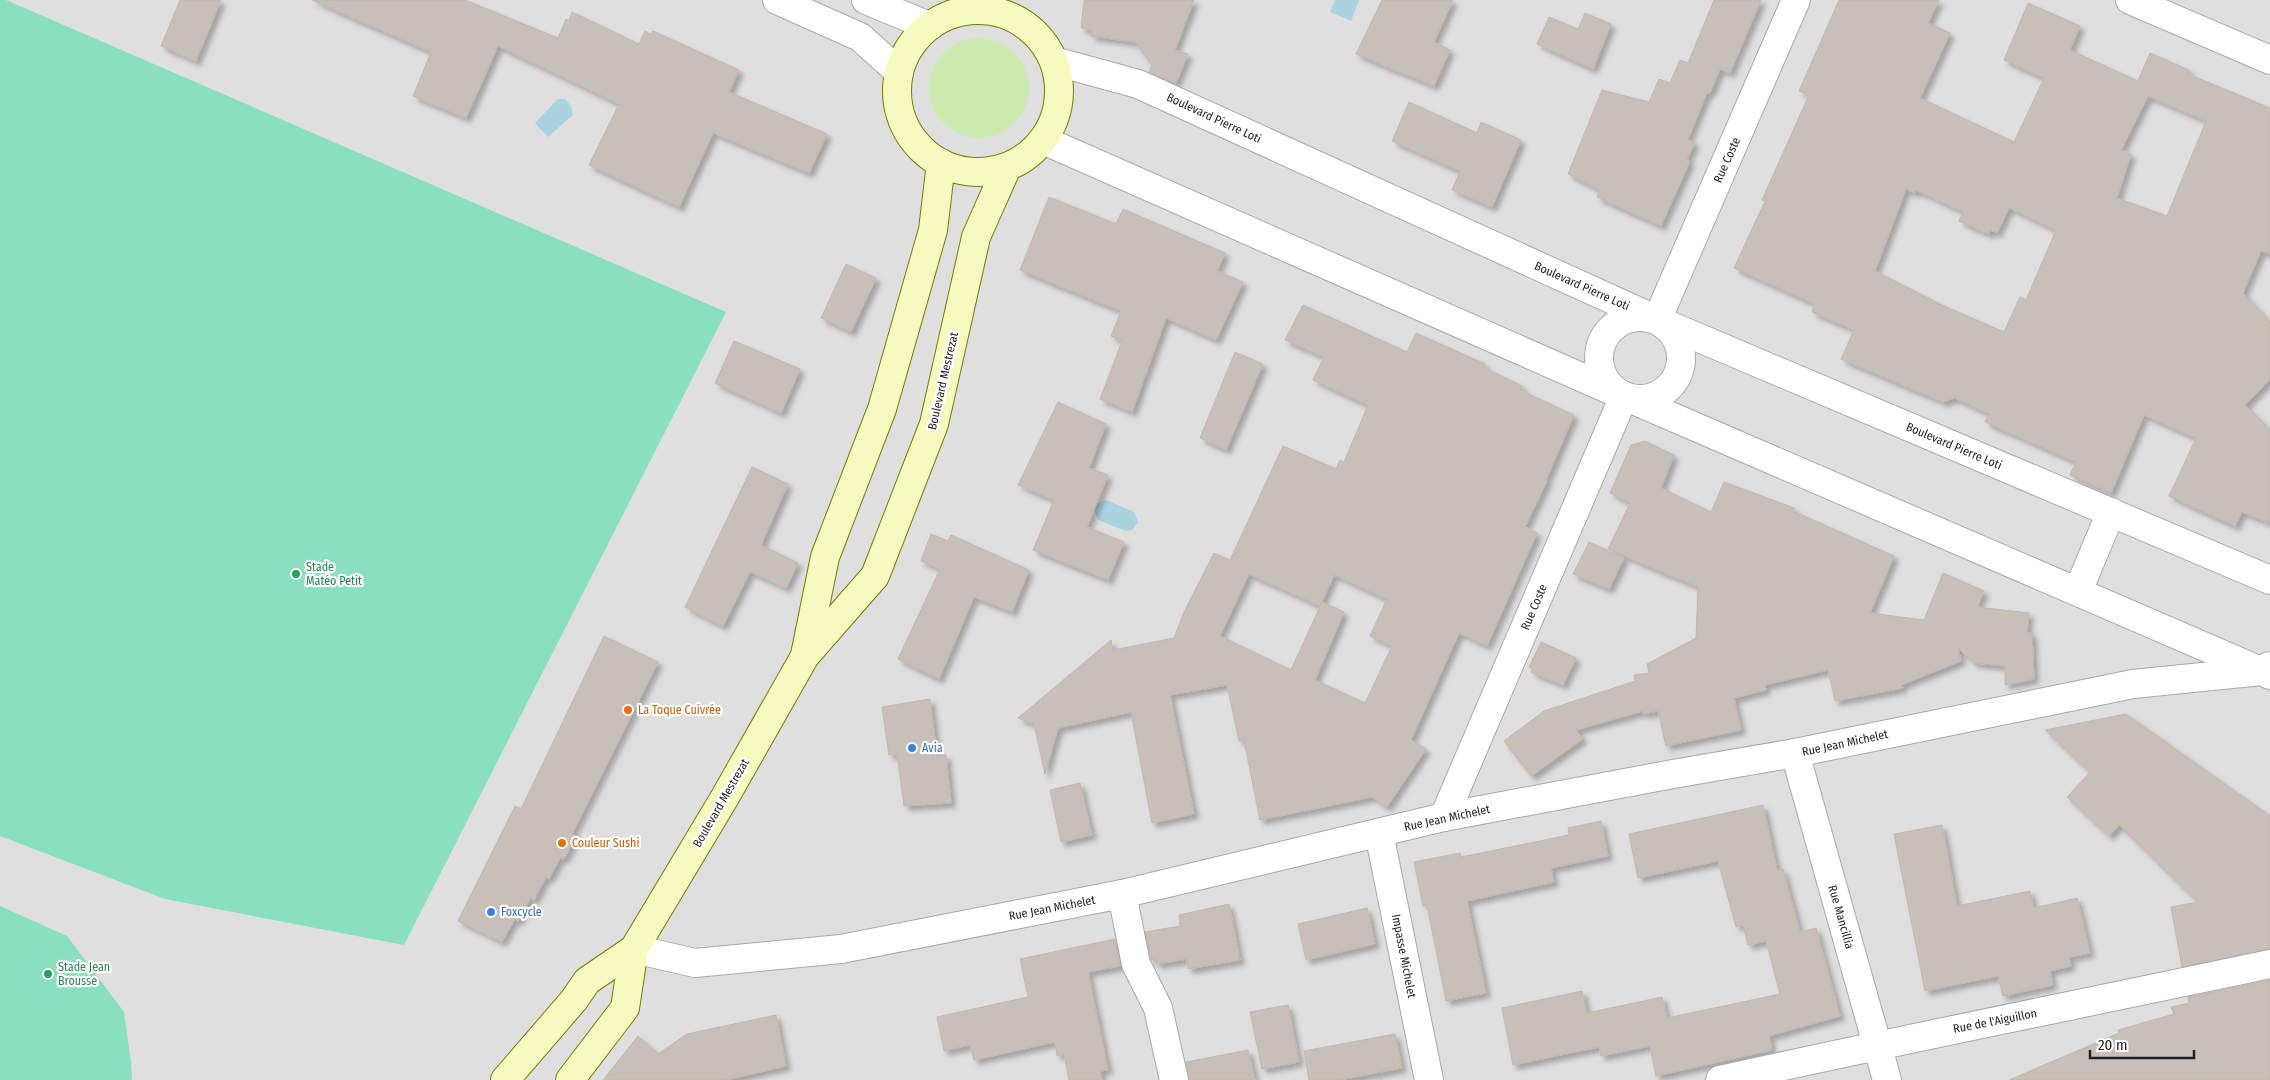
<svg xmlns="http://www.w3.org/2000/svg" width="2270" height="1080" font-family="'Fira Sans Condensed',sans-serif">
	<style>
		.residential { fill: #e0dfdf }
		.grass { fill: #cdebb0 }
		.pitch { fill: #88e0be }
		.water { fill: #aad3df }
		.building { fill: #c7bfb8; stroke: #c4b6ab; fill-rule: evenodd; filter: url(#shadow) }
		.lines { fill: none; stroke-linecap: round; stroke-linejoin: round }
		.minor-casing { stroke: #a9a9a9; stroke-width: 30 }
		.tertiary-casing { stroke: #a9a9a9; stroke-width: 30 }
		.secondary-casing { stroke: #707d05; stroke-width: 30 }
		.minor { stroke: #fff; stroke-width: 28 }
		.tertiary { stroke: #fff; stroke-width: 28 }
		.secondary { stroke: #f7fabf; stroke-width: 28 }
		.leisure-dot { fill: #2e9e5b; stroke: #fff; stroke-width: 2 }
		.food-dot { fill: #e8710a; stroke: #fff; stroke-width: 2 }
		.shop-dot { fill: #3f7fe0; stroke: #fff; stroke-width: 2 }
		.labels { text-anchor: middle; stroke-width: 4.5; stroke-linejoin: round; paint-order: stroke }
		.street-label { font-size: 12px; fill: #222; stroke: #fff }
		.leisure-label { font-size: 12px; fill: #27864d; stroke: #fff; text-anchor: start }
		.food-label { font-size: 12px; fill: #c56008; stroke: #fff; text-anchor: start }
		.shop-label { font-size: 12px; fill: #366cbe; stroke: #fff; text-anchor: start }
	</style>
	<defs>
		<filter id="shadow"><feDropShadow dx="4.5" dy="4.5" stdDeviation="2.5" flood-color="#0004"/></filter>
	</defs>
	<rect width="100%" height="100%" fill="#f2efe9"/>
	<rect class="residential" x="0" y="0" width="2270" height="1080"/>
	<circle class="grass" cx="979" cy="88" r="50"/>
	<g class="pitch">
		<polygon points="0,0 6,0 726,312 404,945 165,899 0,836"/>
		<polygon points="0,906 67,936 124,1012 131,1062 132,1080 0,1080"/>
	</g>
	<g class="water">
		<polygon points="1335,0 1359,0 1351,21 1330,12"/>
		<polygon points="558,99 565,99 571,106 573,115 548,137 535,123"/>
		<polygon points="1106,500 1134,512 1138,522 1132,530 1126,531 1098,520 1094,509 1096,504"/>
	</g>
	<g class="building">
		<polygon points="180,0 221,0 196,61 161,46"/>
		<polygon points="312,0 465,0 558,38 566,19 569,21 572,12 639,44 645,31 651,34 653,31 739,70 729,92 827,134 809,173 713,133 679,207 589,165 619,104 498,46 466,118 413,96 431,52"/>
		<polygon points="1084,0 1194,0 1175,50 1188,54 1176,83 1149,72 1152,65 1135,42 1091,36 1092,30 1081,28"/>
		<polygon points="1382,0 1453,0 1434,42 1450,50 1434,86 1356,54"/>
		<polygon points="1714,0 1761,0 1730,73 1720,69 1710,93 1707,93 1688,139 1695,143 1687,159 1690,161 1661,226 1597,197 1600,190 1568,174 1602,90 1649,102 1659,79 1670,83 1680,60 1688,63"/>
		<path d="M1839,0h100l-11,23 22,10 -30,65 94,44 30,-64 -40,-18 24,-57 52,23 -10,24 68,31 12,-28 39,17 -1,4 82,34v146l-9,-3 -18,42 27,29v58l-25,25 25,25v93l-28,-11 -7,14 -66,-30 27,-58 -52,-23 -33,78 -41,-18 6,-13 -91,-40 4,-8 -34,-16 -12,4 -102,-43 13,-29 -42,-18 3,-8 -81,-36 31,-67 -3,-1 47,-105 -10,-4zM2148,96l58,25 -39,95 -50,-18 14,-44 -10,-4zM1906,189l9,4 1,-3 47,22 -4,9 30,13 1,-4 7,3 12,-25 47,22 -30,70 -6,-3 -16,35 -62,-27 -67,-34z"/>
		<polygon points="1585,13 1611,24 1593,69 1537,44 1549,17 1578,29"/>
		<polygon points="1409,102 1477,133 1481,122 1521,140 1492,207 1452,190 1460,171 1392,141"/>
		<polygon points="1049,197 1116,224 1123,209 1225,253 1217,271 1243,282 1216,340 1166,318 1132,412 1100,399 1122,341 1111,336 1121,311 1020,270"/>
		<polygon points="846,264 876,278 851,332 821,318"/>
		<path d="M1303,305l104,47 9,-19 69,31 -2,3 39,19 -2,4 54,25 -28,65 1,1 -22,46 12,6 -50,113 -28,-13 -48,107 15,9 -39,58 -15,-10 -112,23 -16,-80 -5,1 -12,-56 -57,10 24,119 -42,9 -21,-111 -73,16 -13,46 -11,-50 -16,-6 93,-78 2,10 61,-12 10,-26 30,-59 16,7 53,-114 53,23 4,-9 4,2 24,-57 -55,-25 11,-23 -39,-17zM1249,574l71,32 14,-31 53,24 -17,37 22,10 -27,57 -50,-23 29,-68 -22,-10 -31,68 -71,-34z"/>
		<polygon points="734,341 800,369 781,413 715,383"/>
		<polygon points="1235,352 1263,364 1226,450 1200,438"/>
		<polygon points="1058,402 1106,424 1089,468 1108,475 1087,527 1124,542 1108,580 1033,550 1054,500 1018,485"/>
		<polygon points="1645,441 1674,455 1661,488 1711,512 1724,482 1794,508 1793,511 1894,556 1870,613 1924,620 1943,573 1984,591 1977,607 2029,613 2027,633 2032,633 2034,679 2005,685 2005,666 1974,663 1958,648 1961,661 1901,685 1903,688 1835,701 1828,670 1765,685 1766,690 1734,698 1741,730 1666,746 1658,711 1643,714 1643,711 1576,730 1583,739 1531,776 1504,741 1544,711 1635,681 1634,675 1649,673 1647,664 1696,638 1698,587 1608,549 1630,503 1610,493 1631,445"/>
		<polygon points="752,467 788,484 761,545 798,563 786,588 750,572 723,626 685,607"/>
		<polygon points="931,534 948,541 951,535 1029,570 1012,612 974,597 939,679 898,659 940,569 921,561"/>
		<polygon points="1589,542 1624,558 1609,589 1573,574"/>
		<polygon points="604,636 658,662 572,834 576,836 564,859 560,858 549,879 546,877 534,900 530,898 518,921 515,919 502,942 458,921 515,806 521,809"/>
		<polygon points="1541,642 1576,658 1563,685 1531,672 1533,669 1529,667"/>
		<polygon points="930,699 937,756 946,755 951,803 904,806 897,754 889,755 882,707"/>
		<polygon points="2126,714 2270,816 2270,949 2182,967 2171,907 2198,902 2119,825 2109,836 2067,797 2090,772 2045,730"/>
		<polygon points="1080,783 1092,835 1061,842 1050,790"/>
		<polygon points="1763,805 1777,870 1783,869 1800,932 1816,928 1840,1016 1769,1036 1772,1050 1656,1076 1650,1046 1601,1056 1599,1047 1513,1065 1502,1008 1582,991 1587,1013 1662,997 1667,1018 1780,994 1766,941 1748,945 1743,925 1736,927 1718,861 1638,878 1629,834"/>
		<polygon points="1601,821 1608,856 1551,868 1554,882 1467,901 1486,993 1446,1001 1427,905 1423,906 1414,862 1460,853 1461,857 1569,835 1568,828"/>
		<polygon points="1942,825 1957,906 2030,891 2034,908 2077,898 2090,953 2069,957 2071,966 2050,971 2053,985 2003,996 1998,976 1925,991 1894,834"/>
		<polygon points="1229,904 1240,960 1188,969 1187,959 1157,964 1155,959 1151,960 1145,932 1180,926 1179,915"/>
		<polygon points="1367,908 1375,944 1306,960 1298,924"/>
		<polygon points="1115,939 1120,966 1088,972 1108,1070 1100,1071 1102,1080 1069,1080 1064,1054 1057,1056 1055,1042 974,1060 970,1045 944,1051 937,1017 1028,997 1020,959"/>
		<polygon points="2270,980 2270,1080 2009,1080 2119,1033 2118,1030 2174,1014 2171,1007 2189,1003 2188,997"/>
		<polygon points="1288,1005 1299,1062 1262,1069 1250,1012"/>
		<polygon points="776,1015 786,1066 726,1080 603,1080 638,1036 658,1054 687,1034"/>
		<polygon points="1395,1034 1402,1068 1339,1080 1309,1080 1304,1051"/>
		<polygon points="1248,1050 1255,1080 1189,1080 1186,1062"/>
	</g>
	<g class="lines">
		<defs>
			<g id="minor">
				<polyline points="2130,0 2270,60"/>
				<circle cx="1640" cy="358" r="41"/>
				<polyline points="1657,320 1796,0"/>
				<polyline points="2078,591 2111,512"/>
				<polyline points="1795,753 1887,1080"/>
				<polyline points="1444,817 1624,396"/>
				<polyline points="1379,833 1429,1080"/>
				<polyline points="1122,894 1136,964 1158,1008 1174,1080"/>
				<polyline points="634,949 695,963 841,949 1122,894 1444,817 1673,774 1795,753 2133,684 2262,671 2269,666"/>
				<path d="M1720,1080c183,-41 367,-77 550,-116"/>
			</g>
			<g id="tertiary">
				<polyline points="777,0 860,37 899,72"/>
				<polyline points="866,0 929,26"/>
				<polyline points="1054,61 1138,84 1657,320 2270,580"/>
				<polyline points="1043,140 1624,396 2270,675"/>
			</g>
			<g id="secondary">
				<circle cx="978" cy="91" r="81"/>
				<polyline points="805,655 825,557 882,409 933,230 941,163"/>
				<polyline points="505,1080 574,1000 587,981 634,949"/>
				<polyline points="570,1080 625,1008 634,949 725,797 805,656 875,576 934,424 976,237 1007,167"/>
			</g>
		</defs>
		<use href="#minor" class="minor-casing"/>
		<use href="#tertiary" class="tertiary-casing"/>
		<use href="#secondary" class="secondary-casing"/>
		<use href="#minor" class="minor"/>
		<use href="#tertiary" class="tertiary"/>
		<use href="#secondary" class="secondary"/>
	</g>
	<g class="leisure-dot">
		<circle cx="296" cy="574" r="5"/>
		<circle cx="48" cy="974" r="5"/>
	</g>
	<g class="food-dot">
		<circle cx="628" cy="710" r="5"/>
		<circle cx="562" cy="843" r="5"/>
	</g>
	<g class="shop-dot">
		<circle cx="912" cy="748" r="5"/>
		<circle cx="491" cy="912" r="5"/>
	</g>
	<g class="labels">
		<g class="street-label">
			<text transform="translate(1214 118) rotate(25)" y="4">Boulevard Pierre Loti</text>
			<text transform="translate(1727 160) rotate(-66)" y="4">Rue Coste</text>
			<text transform="translate(1582 286) rotate(24)" y="4">Boulevard Pierre Loti</text>
			<text transform="translate(943 381) rotate(-77)" y="4">Boulevard Mestrezat</text>
			<text transform="translate(1954 446) rotate(23)" y="4">Boulevard Pierre Loti</text>
			<text transform="translate(1534 607) rotate(-67)" y="4">Rue Coste</text>
			<text transform="translate(1845 743) rotate(-12)" y="4">Rue Jean Michelet</text>
			<text transform="translate(721 803) rotate(-60)" y="4">Boulevard Mestrezat</text>
			<text transform="translate(1447 818) rotate(-12)" y="4">Rue Jean Michelet</text>
			<text transform="translate(1052 908) rotate(-11)" y="4">Rue Jean Michelet</text>
			<text transform="translate(1841 917) rotate(74)" y="4">Rue Mancillia</text>
			<text transform="translate(1404 956) rotate(79)" y="4">Impasse Michelet</text>
			<text transform="translate(1995 1021) rotate(-11)" y="4">Rue de l'Aiguillon</text>
		</g>
		<g class="leisure-label">
			<text x="306" y="571">Stade<tspan x="306" dy="14">Matéo Petit</tspan></text>
			<text x="58" y="971">Stade Jean<tspan x="58" dy="14">Brousse</tspan></text>
		</g>
		<g class="food-label">
			<text x="638" y="714">La Toque Cuivrée</text>
			<text x="572" y="847">Couleur Sushi</text>
		</g>
		<g class="shop-label">
			<text x="922" y="752">Avia</text>
			<text x="501" y="916">Foxcycle</text>
		</g>
	</g>
	<path d="M2090 1050v8h104v-8" fill="none" stroke="#222222" stroke-width="2.5"/>
	<text x="2098" y="1050" font-size="15" fill="#222222" stroke="#ffffff" stroke-width="4" paint-order="stroke">20 m</text>
</svg>
